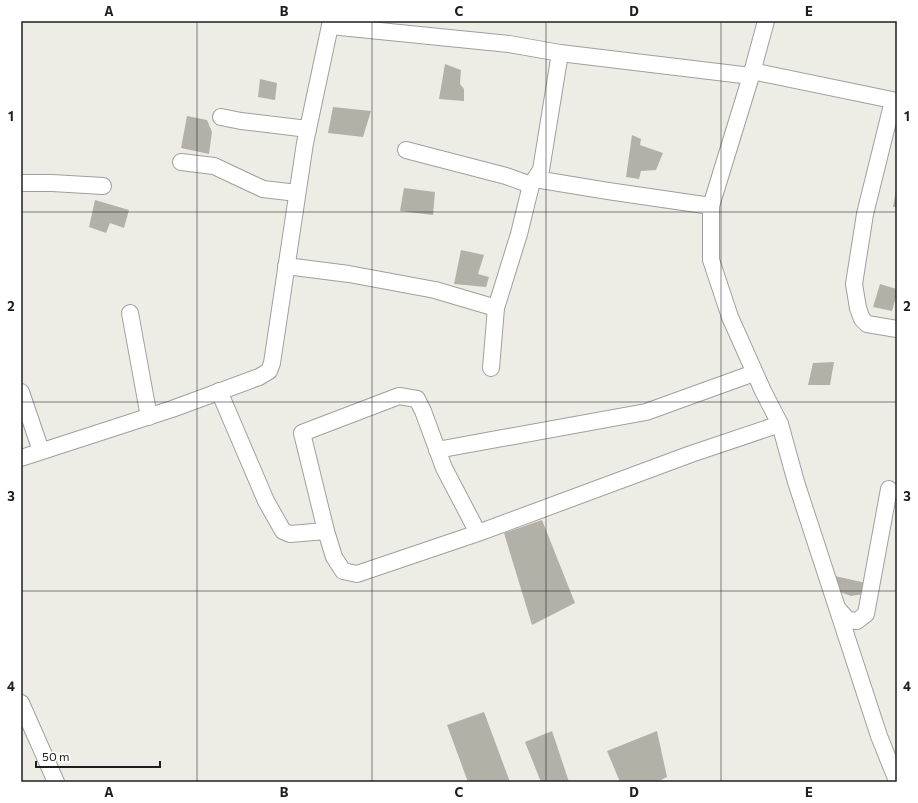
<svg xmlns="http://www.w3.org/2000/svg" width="918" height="803" font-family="Commissioner,sans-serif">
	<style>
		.building { fill: #b3b0a8 }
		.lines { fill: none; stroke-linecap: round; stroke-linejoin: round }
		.minor-casing { stroke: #9f9f9f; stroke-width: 18 }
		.minor { stroke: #fff; stroke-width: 16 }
		.grid { fill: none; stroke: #1e1e1e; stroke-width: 1; stroke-opacity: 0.55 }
		.neatline { fill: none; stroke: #1e1e1e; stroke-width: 1.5 }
		.grid-label { font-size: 13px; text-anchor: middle; font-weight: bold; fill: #1e1e1e }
	</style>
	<rect width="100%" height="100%" fill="#eeede5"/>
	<g class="building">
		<polygon points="445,64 461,70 460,84 464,89 464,101 439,99"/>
		<polygon points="260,79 277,83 275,100 258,97"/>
		<polygon points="333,107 371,111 363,137 328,133"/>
		<polygon points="187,116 207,120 212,132 209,154 181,148"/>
		<polygon points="632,135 641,139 640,145 663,153 656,170 641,171 639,179 626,177"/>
		<polygon points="404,188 435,192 433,215 400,211"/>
		<polygon points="896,191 897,207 893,207"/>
		<polygon points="95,200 129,210 124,228 110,223 106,233 89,227"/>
		<polygon points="461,250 484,255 478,274 489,277 486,287 454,284"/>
		<polygon points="880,284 897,289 897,294 892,311 873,307"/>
		<polygon points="834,362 830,385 808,385 813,363"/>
		<polygon points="542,520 575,603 532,625 504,533"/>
		<polygon points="835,576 866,583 864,594 851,596 832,589"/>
		<polygon points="484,712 510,782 468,782 447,725"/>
		<polygon points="552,731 569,782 541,782 525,742"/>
		<polygon points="657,731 667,777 657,782 620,782 607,751"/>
	</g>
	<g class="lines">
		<defs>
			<g id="minor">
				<polyline points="766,21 751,76 711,206 711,260 730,317 763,391 780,424"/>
				<polyline points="330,26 509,44 560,53 751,76"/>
				<polyline points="752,71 897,101"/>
				<polyline points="893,101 865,214 854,284 858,308 862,319 867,324 897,329"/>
				<polyline points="221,117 241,121 308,129"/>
				<polyline points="406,150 506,176 531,185"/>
				<polyline points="181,162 214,166 263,189 297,193"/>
				<polyline points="535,179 608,191 711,206"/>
				<polyline points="21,183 52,183 103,186"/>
				<polyline points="286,266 349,274 435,290 496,308"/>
				<polyline points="130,313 149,417"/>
				<polyline points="491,368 496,308 519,234 531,185 541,170 560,53"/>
				<polyline points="219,391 266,501 283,531 290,534 326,531"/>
				<polyline points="21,392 41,451"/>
				<polyline points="437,450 646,412 754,373"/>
				<polyline points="21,458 172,409 259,377 269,371 272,363 305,143 331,21"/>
				<polyline points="478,533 444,468 423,411 417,399 399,396 302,433 326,531 334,557 343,571 357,574 478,533 691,454 780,424 796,482 879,736 897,781"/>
				<polyline points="839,610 848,620 857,621 866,614 889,489"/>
				<polyline points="21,703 56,782"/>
			</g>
		</defs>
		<use href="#minor" class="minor-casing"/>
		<use href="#minor" class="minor"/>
	</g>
	<path class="grid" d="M197,21v761M372,21v761M546,21v761M721,21v761M21,212h876M21,402h876M21,591h876"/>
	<rect width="918" height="803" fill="none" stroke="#ffffff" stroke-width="44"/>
	<path d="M36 761v6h124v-6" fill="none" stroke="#1e1e1e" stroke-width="2"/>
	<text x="42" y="761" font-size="12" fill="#1e1e1e" stroke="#ffffff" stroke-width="3" paint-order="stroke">50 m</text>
	<rect x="22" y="22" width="874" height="759" class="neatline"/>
	<g class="grid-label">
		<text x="109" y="16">A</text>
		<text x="284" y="16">B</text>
		<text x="459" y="16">C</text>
		<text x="634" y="16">D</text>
		<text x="809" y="16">E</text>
		<text x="11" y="121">1</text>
		<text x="907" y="121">1</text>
		<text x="11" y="311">2</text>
		<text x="907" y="311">2</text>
		<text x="11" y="501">3</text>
		<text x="907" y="501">3</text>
		<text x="11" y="691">4</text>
		<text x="907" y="691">4</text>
		<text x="109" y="797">A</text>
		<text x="284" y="797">B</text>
		<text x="459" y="797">C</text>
		<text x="634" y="797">D</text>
		<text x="809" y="797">E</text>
	</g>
</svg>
